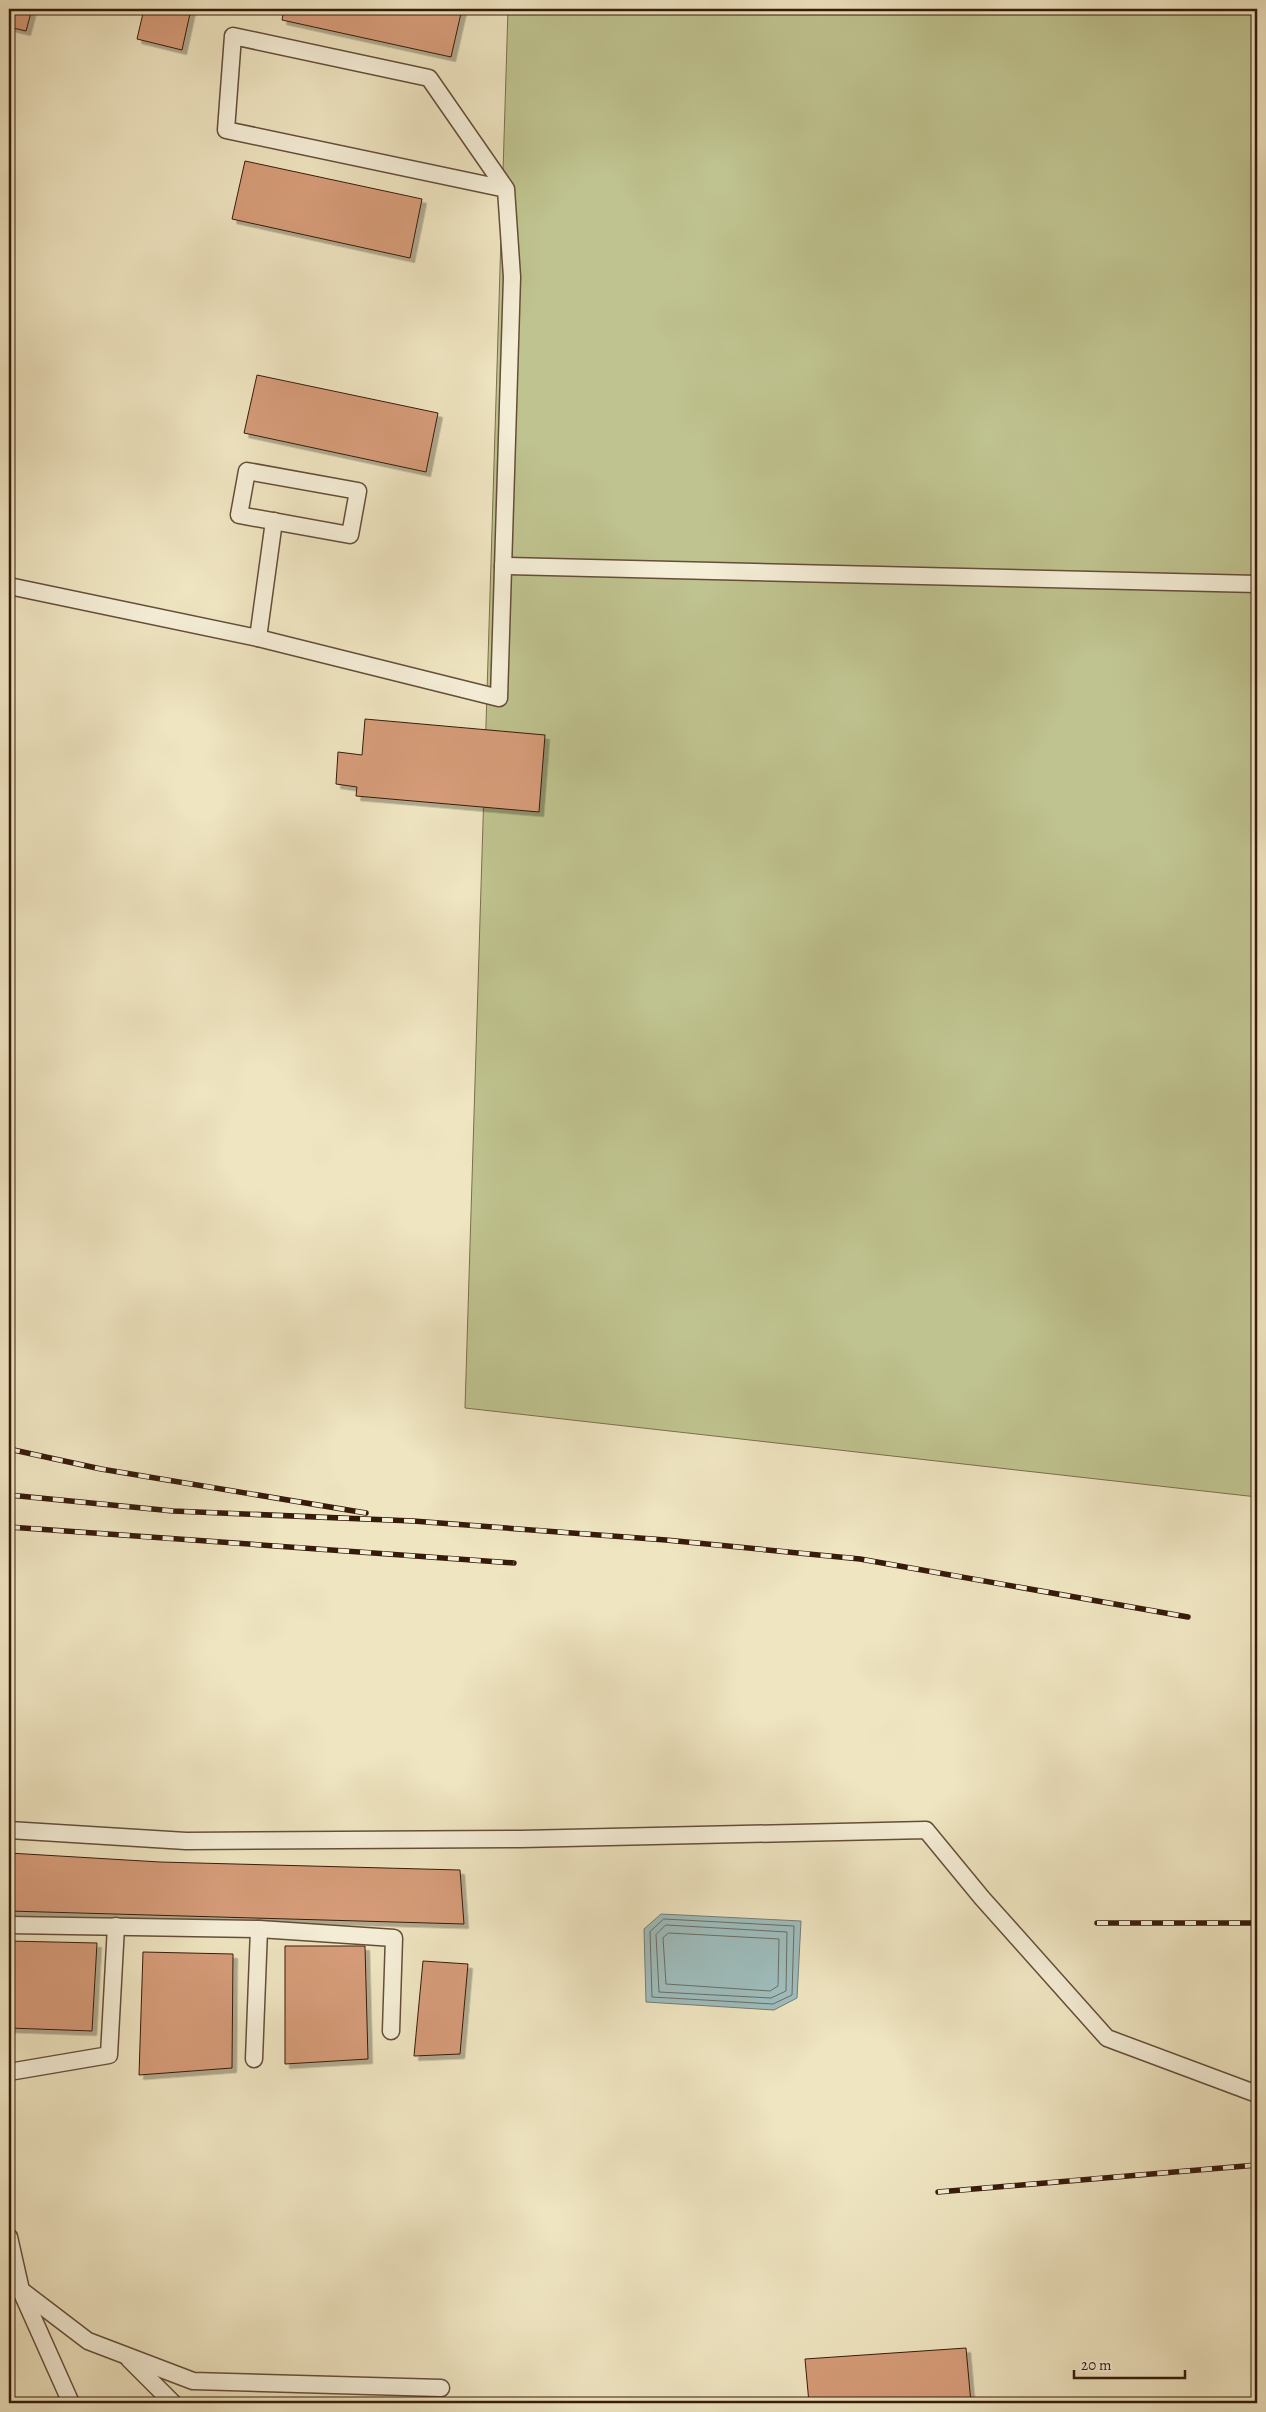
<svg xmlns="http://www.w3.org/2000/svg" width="1266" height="2412" font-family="Alegreya,serif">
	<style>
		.green { fill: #bfc38f; stroke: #7b6f4c }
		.water { fill: #9ebdbd; stroke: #757c75 }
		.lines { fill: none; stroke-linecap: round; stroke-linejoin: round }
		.shore { stroke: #6a6c64; stroke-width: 1 }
		.building { fill: #d69c79; stroke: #371b0a; filter: url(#shadow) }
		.service-casing { stroke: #654e38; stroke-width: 19 }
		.service { stroke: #f5eed7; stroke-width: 16 }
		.rail-casing { stroke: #371b0a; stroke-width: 5.5 }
		.rail { stroke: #f5eed7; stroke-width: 4; stroke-dasharray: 11; stroke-linecap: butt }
	</style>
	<defs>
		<filter id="shadow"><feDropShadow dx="4.5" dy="4.5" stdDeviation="0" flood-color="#0004"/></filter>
	</defs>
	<rect width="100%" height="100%" fill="#efe5c1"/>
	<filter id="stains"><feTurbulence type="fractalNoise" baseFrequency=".004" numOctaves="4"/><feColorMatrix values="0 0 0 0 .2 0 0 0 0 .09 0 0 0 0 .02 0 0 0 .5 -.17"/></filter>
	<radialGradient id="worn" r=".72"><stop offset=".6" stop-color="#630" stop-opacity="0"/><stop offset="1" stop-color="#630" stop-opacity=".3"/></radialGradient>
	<polygon class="green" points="508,9 1257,9 1257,1497 465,1408"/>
	<polygon class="water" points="661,1914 801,1921 797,1998 774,2010 646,2002 644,1929"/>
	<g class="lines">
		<g class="shore">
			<polygon points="664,1919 794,1926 792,1995 773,2004 652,1997 650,1932"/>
			<polygon points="666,1925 787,1932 786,1991 771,1998 659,1992 656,1935"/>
			<polygon points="669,1933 779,1939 778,1986 770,1991 666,1984 663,1938"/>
		</g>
	</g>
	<g class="building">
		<polygon points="12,9 32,9 26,31 9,27"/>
		<polygon points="144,9 191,9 182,50 137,39"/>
		<polygon points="284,9 462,9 451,57 282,20"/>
		<polygon points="245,161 422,199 410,258 232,219"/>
		<polygon points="257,375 438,413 426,472 244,433"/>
		<polygon points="365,719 545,735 539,812 356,796 357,787 336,784 338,752 362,755"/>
		<polygon points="9,1853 160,1862 460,1870 464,1924 9,1911"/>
		<polygon points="9,1941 97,1943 92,2031 9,2028"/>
		<polygon points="285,1946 365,1946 368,2059 285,2064"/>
		<polygon points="143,1952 233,1954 232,2068 139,2075"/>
		<polygon points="423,1961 468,1964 460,2054 414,2056"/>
		<polygon points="966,2348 971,2403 809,2403 805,2359"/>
	</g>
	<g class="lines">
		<defs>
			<g id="service">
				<polygon points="247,471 358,491 350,535 239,515"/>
				<polyline points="503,566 1257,584"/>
				<polyline points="9,586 258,638 499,698 512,277 506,189 429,78 233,36 226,130 506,189"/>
				<polyline points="258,638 274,521"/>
				<polyline points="9,1830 186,1841 521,1839 926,1830 982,1898 1107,2038 1257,2094"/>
				<polyline points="9,1925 259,1929 394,1938 391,2031"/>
				<polyline points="254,2059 259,1929"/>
				<polyline points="9,2072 109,2055 116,1926"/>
				<polyline points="9,2237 21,2290 88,2341 193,2381 441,2388"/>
				<polyline points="21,2291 71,2403"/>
				<polyline points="129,2359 173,2403"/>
			</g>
		</defs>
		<use href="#service" class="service-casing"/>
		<use href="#service" class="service"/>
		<defs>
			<g id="rail">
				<polyline points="9,1449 101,1469 366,1513"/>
				<polyline points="9,1495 173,1511 413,1521 666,1540 860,1559 1188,1617"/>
				<polyline points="9,1527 514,1563"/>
				<polyline points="1097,1923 1257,1923"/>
				<polyline points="938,2192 1257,2165"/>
			</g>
		</defs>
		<use href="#rail" class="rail-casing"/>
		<use href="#rail" class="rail"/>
	</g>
	<rect width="1266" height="2412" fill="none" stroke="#efe5c1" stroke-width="30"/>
	<rect x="10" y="10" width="1246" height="2392" fill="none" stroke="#371b0a" stroke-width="2.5"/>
	<rect x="15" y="15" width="1236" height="2382" fill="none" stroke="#371b0a"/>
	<path d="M1074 2370v8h111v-8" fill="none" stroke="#371b0a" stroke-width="2.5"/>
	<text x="1081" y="2370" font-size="15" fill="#371b0a" stroke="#f5eed7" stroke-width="4" paint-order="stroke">20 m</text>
	<rect width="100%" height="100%" filter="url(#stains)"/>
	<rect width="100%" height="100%" fill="url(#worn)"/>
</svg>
